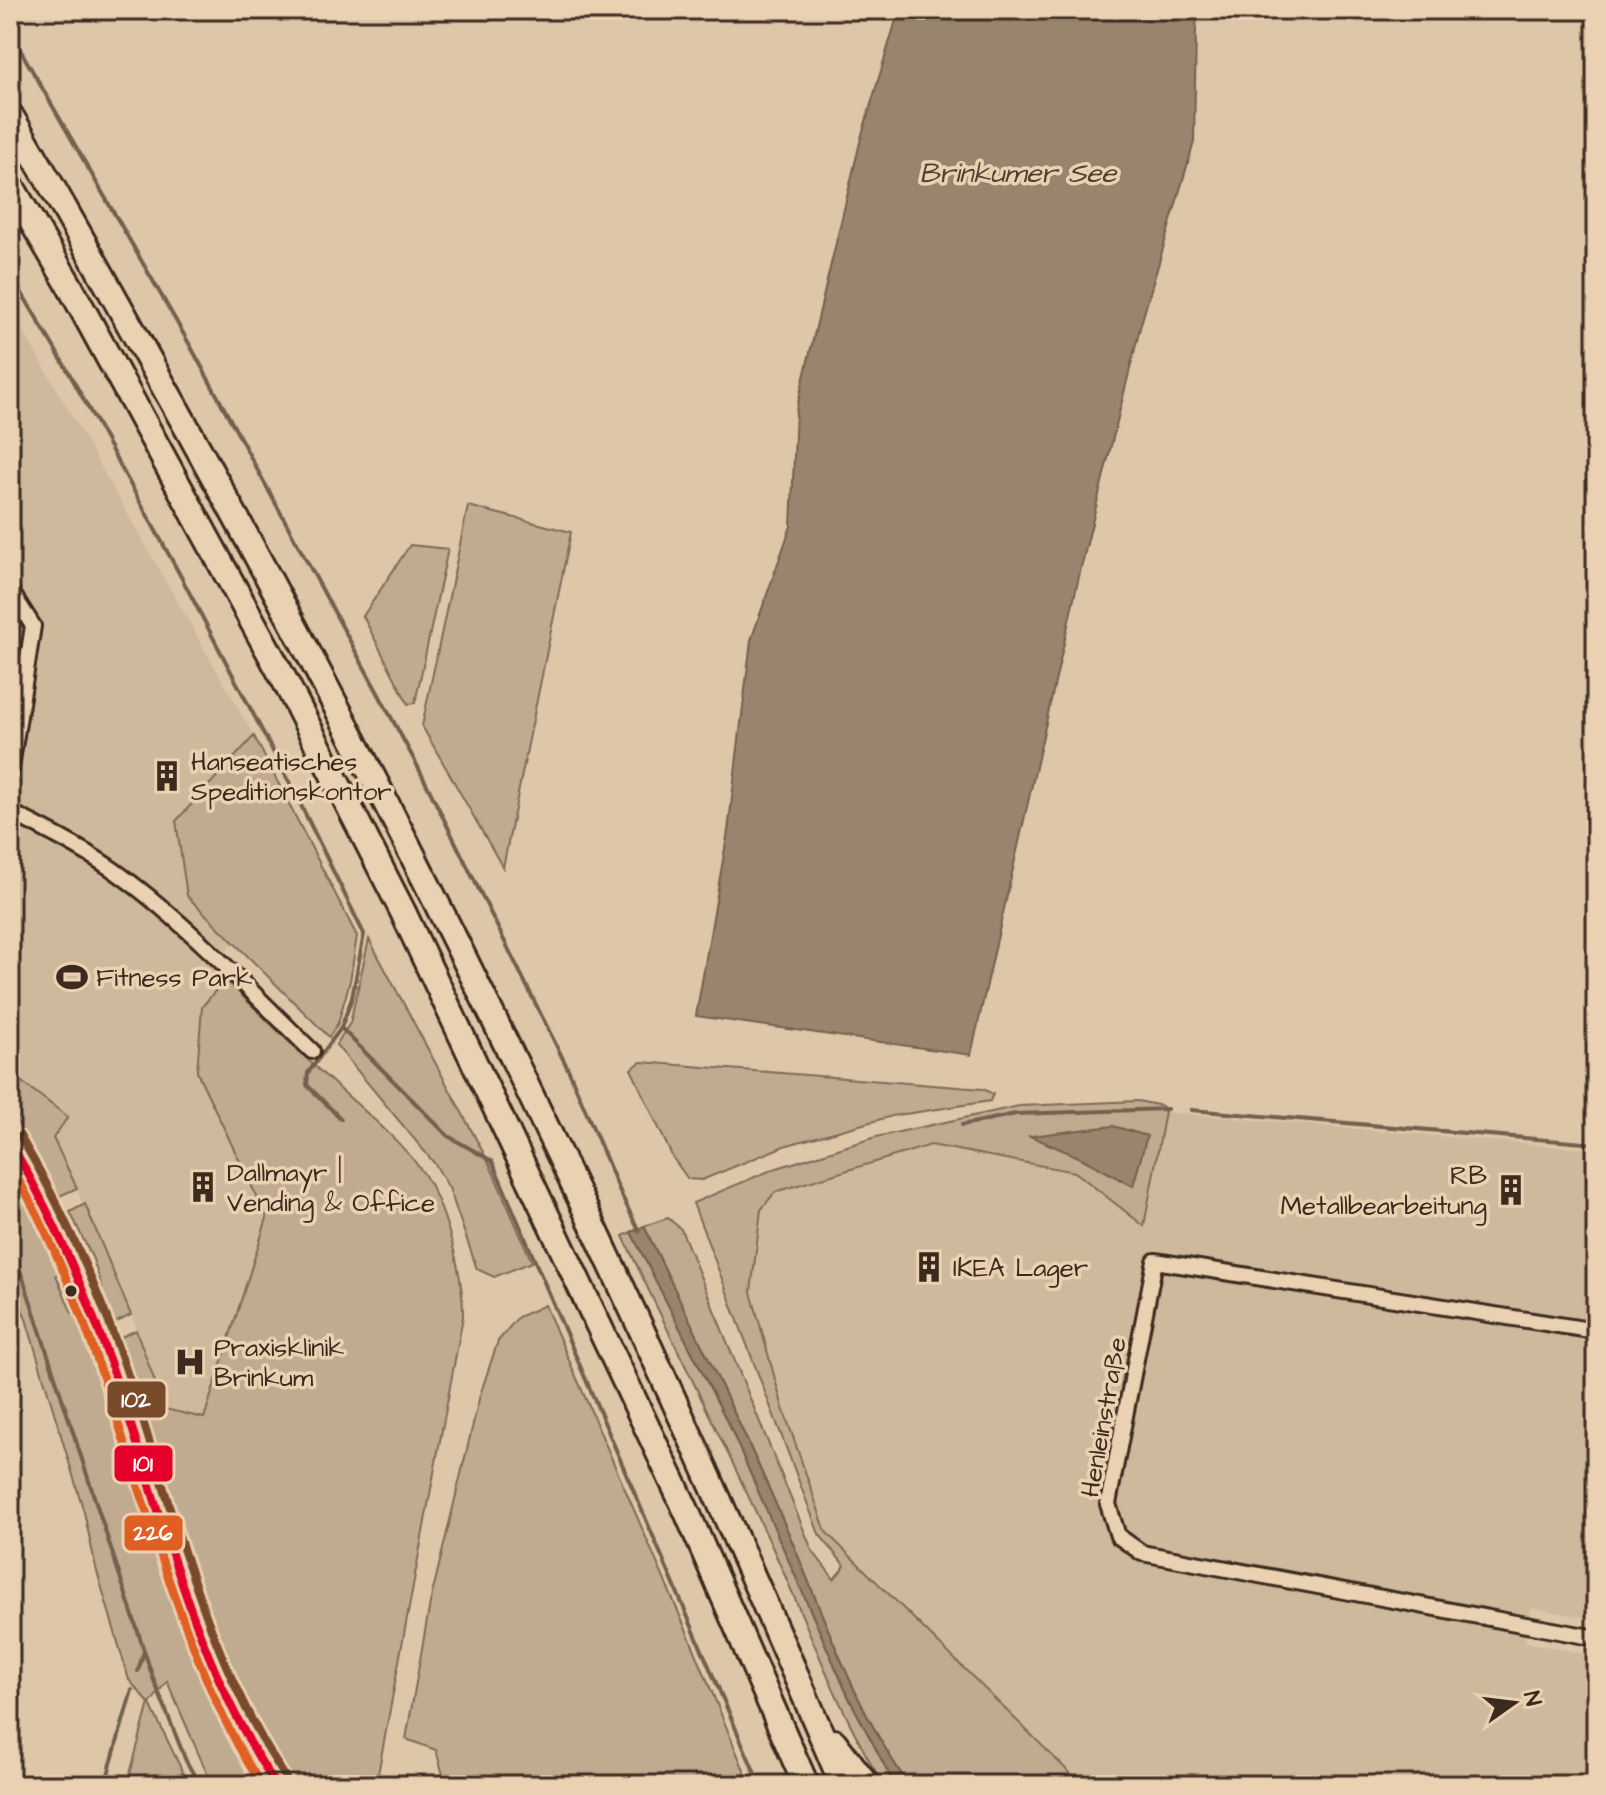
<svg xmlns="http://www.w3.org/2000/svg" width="1606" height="1795" font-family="'Architects Daughter',sans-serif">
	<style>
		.built { fill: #cfb99c }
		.green { fill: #c0aa90; stroke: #7e6a57; stroke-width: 2 }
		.water { fill: #99846e; stroke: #73604e; stroke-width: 2 }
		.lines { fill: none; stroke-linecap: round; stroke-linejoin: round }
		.stream { stroke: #73604e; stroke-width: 4 }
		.street-casing { stroke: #3b2a1e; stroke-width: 20 }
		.secondary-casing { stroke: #3b2a1e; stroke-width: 24 }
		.highway-casing { stroke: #3b2a1e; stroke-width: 30 }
		.street { stroke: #e9d1b2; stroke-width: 14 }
		.secondary { stroke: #e9d1b2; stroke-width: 18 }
		.highway { stroke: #e9d1b2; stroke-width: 24 }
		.bus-1-casing { stroke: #e9d1b2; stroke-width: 14 }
		.bus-2-casing { stroke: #e9d1b2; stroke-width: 14 }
		.bus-3-casing { stroke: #e9d1b2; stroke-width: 14 }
		.bus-1 { stroke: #e4002b; stroke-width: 8 }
		.bus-2 { stroke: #e05f22; stroke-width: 8 }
		.bus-3 { stroke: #7a4b2a; stroke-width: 8 }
		.bus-dot { fill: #3b2a1e; stroke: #e9d1b2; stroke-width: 3 }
		.labels { text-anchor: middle; stroke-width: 7; stroke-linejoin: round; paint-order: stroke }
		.poi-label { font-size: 26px; fill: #3b2a1e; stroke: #e9d1b2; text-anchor: start }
		.street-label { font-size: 26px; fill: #3b2a1e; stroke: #e9d1b2 }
		.water-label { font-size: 28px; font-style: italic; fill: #524032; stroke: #e9d1b2 }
		.line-badge { stroke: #e9d1b2; stroke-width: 3 }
		.badge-label { font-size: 22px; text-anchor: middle; font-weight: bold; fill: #fff }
	</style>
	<rect width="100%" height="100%" fill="#dec7a9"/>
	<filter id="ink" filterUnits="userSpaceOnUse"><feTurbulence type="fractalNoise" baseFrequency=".0125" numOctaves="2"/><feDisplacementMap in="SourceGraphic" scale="16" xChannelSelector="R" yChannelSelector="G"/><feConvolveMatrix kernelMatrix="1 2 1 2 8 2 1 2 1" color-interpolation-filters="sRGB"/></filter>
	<g filter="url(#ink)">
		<g class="built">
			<polygon points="10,307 254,736 176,821 187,896 234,942 213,964 225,979 202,1008 197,1072 267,1218 204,1418 165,1409 127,1302 53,1137 68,1117 10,1073"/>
			<polygon points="1165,1112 1596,1150 1596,1620 1531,1608 1525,1642 1596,1656 1596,1785 1082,1785 826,1532 783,1408 751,1292 761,1210 775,1192 931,1145 1075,1172 1144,1226"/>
		</g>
		<g class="green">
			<polygon points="468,506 571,532 503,868 422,726"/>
			<polygon points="410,545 448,549 415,703 408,704 363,616"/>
			<polygon points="254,736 357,936 350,981 338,1023 329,1037 187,896 176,821"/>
			<polygon points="369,939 490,1165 532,1262 494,1277 477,1269 449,1188 435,1164 336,1045 350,1023"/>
			<path d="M225,979c35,34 69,69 106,102 31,28 66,56 91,90 23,33 42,105 41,146l-87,468h-66l-4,-5 2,5h-23c-19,-25 -33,-57 -47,-86 -53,-111 -86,-233 -125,-350l2,-9 21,-10 29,79 39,9 63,-200 -70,-146 5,-65z"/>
			<polygon points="641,1062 983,1089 993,1094 990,1101 892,1116 784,1146 702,1180 688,1179 673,1158 631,1069"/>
			<polygon points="10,1073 68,1117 53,1138 77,1188 60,1196 10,1110"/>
			<path d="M1138,1101l24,5 3,6 -21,114 -69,-54 -144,-27 -156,47 -14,18 -10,82 32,116 43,124 256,253h-173c-53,-74 -83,-163 -118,-246 -45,-106 -97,-209 -147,-313l24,-8 13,11 131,321 22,29 11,-13 -26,-32 -126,-331 81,-34 102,-32 143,-31z"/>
			<polygon points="10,1161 47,1234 63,1272 56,1275 72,1313 79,1311 201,1661 235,1738 265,1785 212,1785 167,1681 150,1704 189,1785 127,1785 149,1703 129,1680 96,1568 84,1512 26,1319 10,1278"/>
			<polygon points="85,1204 131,1315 113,1324 93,1259 70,1212"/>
			<path d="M631,1232l99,195 119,271 47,87h-12l-3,-4c-44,-73 -72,-154 -108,-232 -48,-105 -101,-208 -150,-313z"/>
			<polygon points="545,1305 694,1648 750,1785 446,1785 436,1750 406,1739 430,1603 480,1395 498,1341 518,1317"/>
		</g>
		<g class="water">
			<polygon points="899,10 1198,10 1196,29 1194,142 1141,324 1080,572 971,1055 696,1016 728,831 751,640 791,526 796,411 861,138"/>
			<polygon points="1113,1126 1147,1136 1133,1186 1081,1158 1030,1136"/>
			<path d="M644,1226c50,104 102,207 147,313 35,83 65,172 118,246h-13l-5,-7 -42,-80 -119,-271 -99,-195z"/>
		</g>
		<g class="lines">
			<g class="stream">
				<polyline points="10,32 191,347 417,765 568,1069 621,1194 639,1231"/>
				<polyline points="10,273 68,371 179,573 295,793 364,934 352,998 341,1028 308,1073 307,1085 341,1119"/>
				<polyline points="341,1028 448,1136 492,1161 760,1785"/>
				<polyline points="1191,1110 1596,1144"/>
				<polyline points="962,1125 1016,1114 1167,1109"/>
				<polyline points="10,1248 23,1278 153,1678 186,1761 200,1785"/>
				<polyline points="138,1671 144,1651"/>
				<polyline points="105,1785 132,1690"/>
			</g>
			<defs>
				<g id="street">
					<polyline points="10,590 33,626 10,774"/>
					<path d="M10,812c34,17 70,35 102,57 70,49 138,122 200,182"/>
					<polyline points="1596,1331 1155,1261 1108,1504 1118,1536 1142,1553 1596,1638"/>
				</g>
				<path id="secondary" d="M10,1142c14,24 30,48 42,74 57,117 88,248 132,371 24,67 50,140 92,198"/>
				<g id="highway">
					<path d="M10,115c47,78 90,157 134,236 261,464 491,945 699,1434"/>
					<polyline points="10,184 68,283 286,683 403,912 686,1510 806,1785"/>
					<polyline points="834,1742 867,1785"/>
				</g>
			</defs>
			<use href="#street" class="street-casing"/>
			<use href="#secondary" class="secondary-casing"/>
			<use href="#highway" class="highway-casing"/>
			<use href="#street" class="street"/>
			<use href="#secondary" class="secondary"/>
			<use href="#highway" class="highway"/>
			<defs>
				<path id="bus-1" d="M10,1142c49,83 84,169 114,261 42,129 76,268 152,382"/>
				<path id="bus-2" d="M10,1165c81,135 114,291 167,438 23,63 47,126 85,182"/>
				<path id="bus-3" d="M20,1136c49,83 85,169 115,260 42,129 75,268 151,382"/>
			</defs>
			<use href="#bus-1" class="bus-1-casing"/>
			<use href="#bus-2" class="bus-2-casing"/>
			<use href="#bus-3" class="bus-3-casing"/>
			<use href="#bus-1" class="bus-1"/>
			<use href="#bus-2" class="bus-2"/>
			<use href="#bus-3" class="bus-3"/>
		</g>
	</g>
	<defs>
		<symbol id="building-bare" viewBox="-9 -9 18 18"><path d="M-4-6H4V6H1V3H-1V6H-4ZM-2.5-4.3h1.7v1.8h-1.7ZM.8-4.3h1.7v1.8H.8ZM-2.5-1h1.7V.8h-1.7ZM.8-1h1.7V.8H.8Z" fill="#3b2a1e" stroke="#e9d1b2" stroke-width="2.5" paint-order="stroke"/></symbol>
		<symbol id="stadium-bare" viewBox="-9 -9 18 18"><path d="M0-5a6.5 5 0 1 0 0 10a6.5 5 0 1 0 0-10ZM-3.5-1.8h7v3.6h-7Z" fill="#3b2a1e" stroke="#e9d1b2" stroke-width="2.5" paint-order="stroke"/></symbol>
		<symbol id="hospital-bare" viewBox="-9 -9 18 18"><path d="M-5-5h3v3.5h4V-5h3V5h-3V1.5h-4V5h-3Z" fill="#3b2a1e" stroke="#e9d1b2" stroke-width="2.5" paint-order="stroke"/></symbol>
	</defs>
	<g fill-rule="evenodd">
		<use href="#building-bare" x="145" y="754" width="44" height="44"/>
		<use href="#stadium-bare" x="50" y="955" width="44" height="44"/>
		<use href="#building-bare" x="181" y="1165" width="44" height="44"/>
		<use href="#building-bare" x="1489" y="1168" width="44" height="44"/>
		<use href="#building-bare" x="907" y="1245" width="44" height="44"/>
		<use href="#hospital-bare" x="168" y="1340" width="44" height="44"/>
	</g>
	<circle class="bus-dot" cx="71" cy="1291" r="7"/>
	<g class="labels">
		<g class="poi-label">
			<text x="191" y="770">Hanseatisches<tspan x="191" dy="30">Speditionskontor</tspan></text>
			<text x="96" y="986">Fitness Park</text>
			<text x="227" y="1181">Dallmayr |<tspan x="227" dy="30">Vending &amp; Office</tspan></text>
			<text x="1487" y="1184" text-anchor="end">RB<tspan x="1487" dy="30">Metallbearbeitung</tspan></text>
			<text x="953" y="1276">IKEA Lager</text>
			<text x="214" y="1356">Praxisklinik<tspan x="214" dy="30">Brinkum</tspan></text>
		</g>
		<g class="street-label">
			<text transform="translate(1103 1417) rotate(-80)" y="9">Henleinstraße</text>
		</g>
		<g class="water-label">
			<text x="1018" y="182">Brinkumer See</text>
		</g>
	</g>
	<g class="line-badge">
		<rect x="106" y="1380" width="61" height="39" rx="8" fill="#7a4b2a"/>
		<rect x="113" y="1444" width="61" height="39" rx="8" fill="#e4002b"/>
		<rect x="123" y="1514" width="61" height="38" rx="8" fill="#e05f22"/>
	</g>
	<g class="badge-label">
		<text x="136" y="1407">102</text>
		<text x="143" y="1471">101</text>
		<text x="153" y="1540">226</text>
	</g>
	<rect width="1606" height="1795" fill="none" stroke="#e9d1b2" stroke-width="40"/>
	<rect x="20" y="20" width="1566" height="1755" fill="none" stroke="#3b2a1e" stroke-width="3" filter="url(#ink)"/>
	<g transform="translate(1514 1703) rotate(76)" stroke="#e9d1b2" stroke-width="6" paint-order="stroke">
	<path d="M0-6L14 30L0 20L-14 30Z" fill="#3b2a1e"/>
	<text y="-12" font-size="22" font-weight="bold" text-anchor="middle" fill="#3b2a1e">N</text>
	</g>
</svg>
